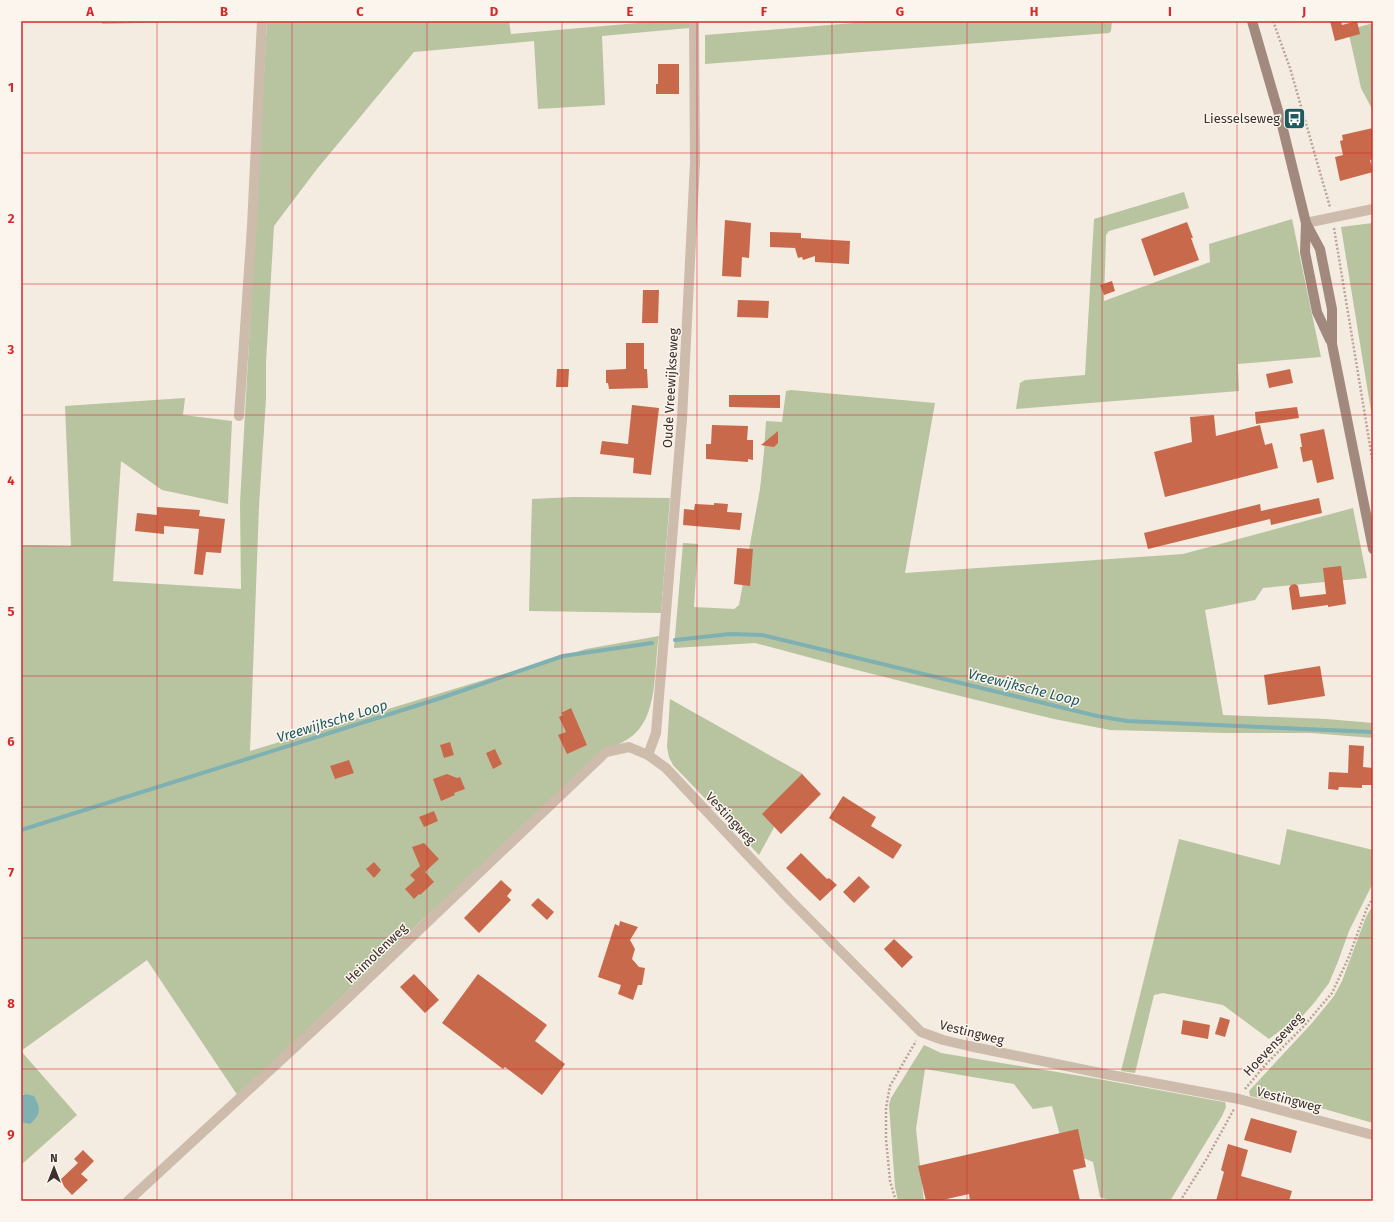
<svg xmlns="http://www.w3.org/2000/svg" width="1394" height="1222" font-family="'Fira Sans',sans-serif">
	<style>
		.green { fill: #b8c4a0 }
		.water { fill: #7fb0b2 }
		.lines { fill: none; stroke-linecap: round; stroke-linejoin: round }
		.stream { stroke: #7fb0b2; stroke-width: 4 }
		.building { fill: #c8694b }
		.path { stroke: #b9a596; stroke-width: 2.5; stroke-dasharray: 2 2; stroke-linecap: butt }
		.minor { stroke: #cdbbac; stroke-width: 10 }
		.secondary { stroke: #a18a7d; stroke-width: 10 }
		.grid { fill: none; stroke: #d62828; stroke-width: 1; stroke-opacity: 0.55 }
		.labels { text-anchor: middle; stroke-width: 3; stroke-linejoin: round; paint-order: stroke }
		.poi-label { font-size: 13px; fill: #3b302b; stroke: #fbf5ee; text-anchor: end }
		.street-label { font-size: 13px; fill: #3b302b; stroke: #fbf5ee }
		.water-label { font-size: 14px; font-style: italic; fill: #1f5a5e; stroke: #fbf5ee }
		.neatline { fill: none; stroke: #d62828; stroke-width: 1.5 }
		.grid-label { font-size: 13px; text-anchor: middle; font-weight: bold; fill: #d62828 }
	</style>
	<rect width="100%" height="100%" fill="#f4ebe1"/>
	<g class="green">
		<polygon points="99,21 207,21 103,24"/>
		<path d="M267,21h242l2,13 150,-13h28v7l-87,8 3,69 -67,4 -4,-68 -120,11 -97,117 -43,57 -8,136v37l-7,107 -9,245 336,-102 73,-13c-6,32 1,83 -31,103 -5,3 -11,6 -16,9l-193,175 -181,173 -91,-136 -126,91 56,64 -56,50v-43h1l4,-28h-5v-549l50,1 -6,-140 120,-8 -2,17 49,6 -4,83 -66,-14 -41,-29 -8,120 128,8 -1,-86z"/>
		<polygon points="878,21 1112,21 1111,31 1109,33 705,64 705,35"/>
		<polygon points="1373,23 1373,111 1361,88 1348,30"/>
		<polygon points="1184,192 1189,208 1109,231 1106,235 1104,301 1210,262 1209,244 1292,219 1321,357 1238,364 1239,391 1016,409 1020,383 1025,380 1085,375 1094,219"/>
		<polygon points="1373,223 1373,423 1341,227"/>
		<polygon points="791,390 935,403 905,573 1183,554 1353,508 1367,578 1263,588 1255,600 1205,610 1223,715 1327,719 1373,723 1373,738 1311,733 1226,733 1110,730 1054,719 940,691 845,667 755,643 674,648 683,543 698,544 694,607 734,609 739,605 760,489 764,452 766,421 782,422 786,391"/>
		<polygon points="573,497 670,498 661,613 529,611 532,499"/>
		<polygon points="670,699 803,774 759,855 673,765 669,757 667,747"/>
		<polygon points="1287,829 1373,850 1373,883 1349,931 1337,964 1329,983 1314,1003 1298,1021 1286,1026 1269,1039 1223,1005 1163,993 1154,995 1135,1073 1121,1071 1179,839 1280,865"/>
		<polygon points="1373,905 1373,1123 1314,1106 1266,1100 1250,1096 1249,1091 1312,1023 1334,996 1342,981 1366,917"/>
		<polygon points="924,1045 941,1053 1093,1078 1218,1101 1225,1102 1226,1107 1222,1116 1170,1201 1112,1201 1100,1197 1093,1162 1064,1150 1052,1106 1033,1109 1014,1084 925,1069 916,1129 924,1201 898,1201 895,1187 889,1105 891,1098"/>
	</g>
	<path class="water" d="M26,1094l8,2c7,13 7,18 -4,28l-9,-2v-27z"/>
	<g class="lines">
		<g class="stream">
			<polyline points="675,640 730,634 762,635 1097,716 1127,721 1373,732"/>
			<polyline points="21,830 441,698 563,656 652,643"/>
		</g>
	</g>
	<g class="building">
		<polygon points="1330,21 1341,21 1342,25 1357,21 1360,34 1335,41"/>
		<polygon points="658,64 679,64 679,94 656,94 656,84 658,84"/>
		<polygon points="1373,128 1373,159 1370,160 1373,172 1340,181 1335,157 1343,155 1340,141 1343,140 1342,135"/>
		<polygon points="725,220 751,223 749,258 742,257 741,277 722,276"/>
		<polygon points="1187,222 1193,238 1191,238 1199,260 1154,276 1141,239"/>
		<polygon points="770,232 801,233 801,238 850,241 849,264 815,262 815,256 803,260 802,257 798,258 795,248 770,247"/>
		<polygon points="1112,281 1115,291 1104,295 1100,285"/>
		<polygon points="643,290 659,290 658,323 642,323"/>
		<polygon points="738,300 769,301 768,318 737,317"/>
		<polygon points="626,343 644,343 644,369 647,369 648,388 609,389 608,383 606,383 606,370 626,369"/>
		<polygon points="557,369 569,369 568,387 556,387"/>
		<polygon points="1290,369 1293,383 1269,388 1266,374"/>
		<polygon points="729,395 780,395 780,408 729,407"/>
		<polygon points="632,405 659,408 651,475 633,473 634,458 600,454 602,441 628,444"/>
		<polygon points="1297,407 1299,418 1256,424 1255,412"/>
		<polygon points="1214,415 1216,436 1260,425 1265,445 1272,443 1278,468 1165,497 1154,452 1192,442 1190,417"/>
		<polygon points="712,425 748,426 747,440 753,440 753,460 748,459 748,462 706,459 706,444 711,444"/>
		<polygon points="1324,429 1334,479 1317,483 1312,460 1303,462 1300,447 1302,447 1300,434"/>
		<polygon points="778,431 778,443 774,447 761,445"/>
		<polygon points="1319,498 1322,513 1271,525 1270,519 1148,549 1144,533 1260,504 1261,511"/>
		<polygon points="714,503 728,504 727,512 742,513 740,530 683,525 684,509 694,510 695,504 714,505"/>
		<polygon points="157,507 200,510 199,516 225,519 221,553 206,552 203,575 194,574 199,529 164,526 164,534 135,531 137,513 157,515"/>
		<polygon points="737,548 753,549 750,586 734,584"/>
		<polygon points="1341,566 1346,604 1328,607 1328,605 1292,610 1289,588 1291,585 1295,584 1298,586 1300,597 1326,594 1323,568"/>
		<polygon points="1320,666 1325,696 1268,705 1264,675"/>
		<polygon points="571,708 587,745 567,754 558,735 566,732 559,717 563,715 561,713"/>
		<polygon points="450,742 454,755 444,758 440,745"/>
		<polygon points="1349,745 1364,746 1363,767 1373,768 1373,785 1362,785 1362,788 1339,787 1338,790 1328,789 1329,772 1348,773"/>
		<polygon points="495,749 502,764 493,769 486,753"/>
		<polygon points="349,760 354,773 335,779 330,766"/>
		<polygon points="447,774 457,778 460,777 465,789 454,793 455,795 441,801 433,779"/>
		<polygon points="802,774 821,794 781,834 762,814"/>
		<polygon points="843,796 876,817 871,826 902,845 893,859 829,818"/>
		<polygon points="434,811 438,821 424,827 419,817"/>
		<polygon points="424,843 439,859 425,872 434,882 420,895 419,894 414,899 405,889 415,880 410,875 420,866 412,847"/>
		<polygon points="801,853 827,879 829,878 837,885 820,901 786,868"/>
		<polygon points="374,862 381,870 374,878 366,869"/>
		<polygon points="859,876 870,887 854,903 843,892"/>
		<polygon points="501,880 512,890 507,896 511,900 479,933 464,918"/>
		<polygon points="538,898 554,912 547,920 531,905"/>
		<polygon points="620,921 638,927 630,940 635,949 632,959 639,967 645,968 642,985 638,985 633,1000 618,994 621,985 598,977 615,924 619,926"/>
		<polygon points="894,939 913,957 902,968 884,949"/>
		<polygon points="414,974 439,1000 425,1013 400,987"/>
		<polygon points="478,974 547,1025 535,1041 565,1064 542,1095 505,1067 503,1069 442,1023"/>
		<polygon points="1220,1017 1230,1020 1225,1037 1215,1034"/>
		<polygon points="1183,1020 1210,1025 1208,1039 1181,1034"/>
		<polygon points="1251,1118 1297,1131 1291,1153 1244,1140"/>
		<polygon points="1078,1129 1086,1167 1073,1170 1080,1201 970,1201 969,1194 938,1201 926,1201 918,1166"/>
		<polygon points="1228,1144 1248,1150 1241,1176 1292,1191 1289,1201 1216,1201 1224,1172 1221,1170"/>
		<polygon points="83,1150 94,1161 81,1174 88,1180 72,1195 59,1181 78,1163 74,1159"/>
	</g>
	<g class="lines">
		<g class="path">
			<polyline points="1273,21 1290,68 1330,207"/>
			<polyline points="1334,228 1373,464"/>
			<polyline points="1245,1089 1268,1062 1303,1027 1332,993 1348,959 1367,908 1373,898"/>
			<polyline points="896,1201 890,1181 886,1139 886,1108 890,1086 916,1041"/>
			<polyline points="1180,1201 1206,1160 1234,1109"/>
		</g>
		<g class="minor">
			<polyline points="1306,223 1373,209"/>
			<polyline points="239,416 252,226 262,21"/>
			<polyline points="648,755 656,733 682,419 695,163 694,21"/>
			<polyline points="128,1201 333,1012 606,752 629,747 648,755 666,768 790,900 921,1032 943,1040 969,1046 1100,1073 1239,1099 1373,1135"/>
		</g>
		<g class="secondary">
			<polyline points="1252,21 1281,121 1306,223 1320,249 1332,309 1332,344 1373,549"/>
			<polyline points="1306,223 1305,252 1317,312 1330,340"/>
		</g>
	</g>
	<path class="grid" d="M157,21v1180M292,21v1180M427,21v1180M562,21v1180M697,21v1180M832,21v1180M967,21v1180M1102,21v1180M1237,21v1180M21,153h1352M21,284h1352M21,415h1352M21,546h1352M21,676h1352M21,807h1352M21,938h1352M21,1069h1352"/>
	<defs>
		<symbol id="bus-square" viewBox="-11 -11 22 22"><rect x="-9" y="-9" width="18" height="18" rx="4" fill="#1f5a5e" stroke="#fbf5ee"/><path d="M-5-6H5V4H4V6H2V4H-2V6H-4V4H-5ZM-3.5-4V0h7V-4ZM-3.5 1.2v1.5H-2V1.2ZM2 1.2v1.5H3.5V1.2Z" fill="#fff"/></symbol>
	</defs>
	<g fill-rule="evenodd">
		<use href="#bus-square" x="1282" y="106" width="25" height="25"/>
	</g>
	<g class="labels">
		<g class="poi-label">
			<text x="1280" y="123">Liesselseweg</text>
		</g>
		<g class="street-label">
			<text transform="translate(670 388) rotate(-87)" y="5">Oude Vreewijkseweg</text>
			<text transform="translate(731 818) rotate(47)" y="5">Vestingweg</text>
			<text transform="translate(376 953) rotate(-44)" y="5">Heimolenweg</text>
			<text transform="translate(972 1032) rotate(14)" y="5">Vestingweg</text>
			<text transform="translate(1273 1044) rotate(-47)" y="5">Hoevenseweg</text>
			<text transform="translate(1289 1099) rotate(15)" y="5">Vestingweg</text>
		</g>
		<g class="water-label">
			<text transform="translate(1024 687) rotate(14)" y="5">Vreewijksche Loop</text>
			<text transform="translate(332 721) rotate(-17)" y="5">Vreewijksche Loop</text>
		</g>
	</g>
	<rect width="1394" height="1222" fill="none" stroke="#fbf5ee" stroke-width="44"/>
	<g transform="translate(54 1168)" stroke="#fbf5ee" stroke-width="3" paint-order="stroke">
	<path d="M0-3L7 15L0 10L-7 15Z" fill="#3b302b"/>
	<text y="-6" font-size="11" font-weight="bold" text-anchor="middle" fill="#3b302b">N</text>
	</g>
	<rect x="22" y="22" width="1350" height="1178" class="neatline"/>
	<g class="grid-label">
		<text x="90" y="16">A</text>
		<text x="224" y="16">B</text>
		<text x="360" y="16">C</text>
		<text x="494" y="16">D</text>
		<text x="630" y="16">E</text>
		<text x="764" y="16">F</text>
		<text x="900" y="16">G</text>
		<text x="1034" y="16">H</text>
		<text x="1170" y="16">I</text>
		<text x="1304" y="16">J</text>
		<text x="11" y="92">1</text>
		<text x="11" y="223">2</text>
		<text x="11" y="354">3</text>
		<text x="11" y="485">4</text>
		<text x="11" y="616">5</text>
		<text x="11" y="746">6</text>
		<text x="11" y="877">7</text>
		<text x="11" y="1008">8</text>
		<text x="11" y="1139">9</text>
	</g>
</svg>
